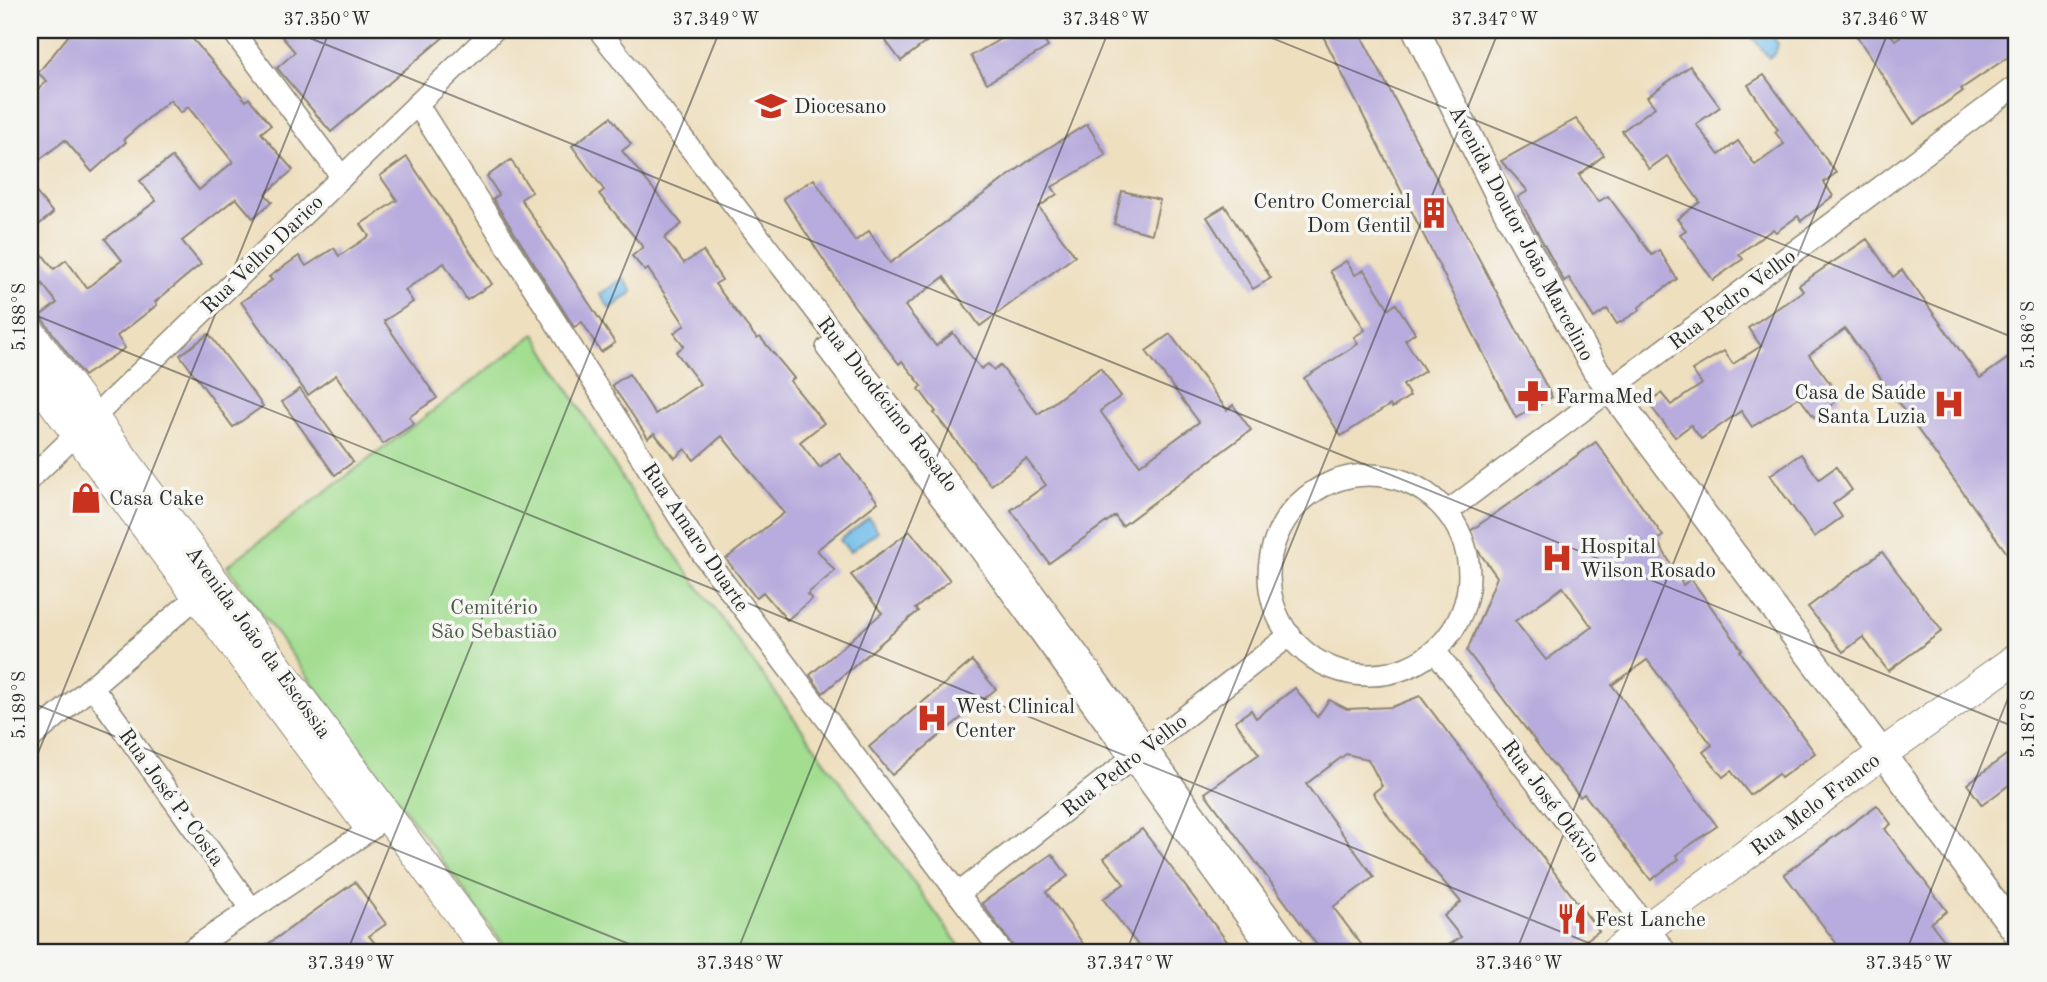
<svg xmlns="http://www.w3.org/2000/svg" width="2047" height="982" font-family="'Old Standard TT',serif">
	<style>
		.green { fill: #a2dd90; stroke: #66845e; stroke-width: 2 }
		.water { fill: #72bdeb; stroke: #4e748b; stroke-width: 2 }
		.building { fill: #b8abdd; fill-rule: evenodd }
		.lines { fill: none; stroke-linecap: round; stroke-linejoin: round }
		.minor-casing { stroke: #8c8575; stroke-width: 24 }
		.tertiary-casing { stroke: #8c8575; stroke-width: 29 }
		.secondary-casing { stroke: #8c8575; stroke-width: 32 }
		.minor { stroke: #fff; stroke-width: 21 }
		.tertiary { stroke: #fff; stroke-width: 26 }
		.secondary { stroke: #fff; stroke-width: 30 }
		.ticks { fill: none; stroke: #2b2b2b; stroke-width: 2; stroke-opacity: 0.45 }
		.labels { text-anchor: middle; stroke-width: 7; stroke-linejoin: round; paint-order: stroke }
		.poi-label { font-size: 21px; fill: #2b2b2b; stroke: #f6f6f2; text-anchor: start }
		.street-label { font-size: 21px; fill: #2b2b2b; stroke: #f6f6f2 }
		.park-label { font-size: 21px; fill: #495844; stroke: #f6f6f2 }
		.neatline { fill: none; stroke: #2b2b2b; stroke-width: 2.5 }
		.ticks-label { font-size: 18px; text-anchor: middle; fill: #2b2b2b }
	</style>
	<rect width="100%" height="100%" fill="#f6f6f2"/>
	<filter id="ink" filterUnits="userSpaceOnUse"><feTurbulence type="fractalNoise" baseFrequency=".0143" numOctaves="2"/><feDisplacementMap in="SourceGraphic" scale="14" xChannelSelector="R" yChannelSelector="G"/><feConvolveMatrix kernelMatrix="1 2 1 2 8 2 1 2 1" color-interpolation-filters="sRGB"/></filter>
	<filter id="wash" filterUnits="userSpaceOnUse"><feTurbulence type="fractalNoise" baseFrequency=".00686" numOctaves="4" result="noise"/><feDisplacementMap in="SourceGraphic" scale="28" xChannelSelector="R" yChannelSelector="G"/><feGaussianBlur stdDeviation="1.57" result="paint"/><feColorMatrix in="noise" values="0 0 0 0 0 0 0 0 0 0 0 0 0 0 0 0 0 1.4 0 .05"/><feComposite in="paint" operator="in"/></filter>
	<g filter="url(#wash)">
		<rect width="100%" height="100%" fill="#eedfbf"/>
		<polygon class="green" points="535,334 636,501 964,952 509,952 227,566"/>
		<g class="water">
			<polygon points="1756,30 1768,30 1778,44 1775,54 1769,58 1750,34"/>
			<polygon points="624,278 633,292 610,309 600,294"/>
			<polygon points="869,518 878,531 850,552 840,540"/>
		</g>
		<g id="blocks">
			<g class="building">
				<polygon points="73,30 185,30 246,101 249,98 271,125 261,133 293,170 265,194 272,202 253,218 236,198 182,241 201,264 155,302 157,305 117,336 125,348 84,376 40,316 57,303 30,268 30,239 54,269 66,260 87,288 122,260 105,239 156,201 140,181 172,157 199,190 233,162 188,107 181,113 170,100 124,139 126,142 92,172 65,140 30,167 30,97 47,81 38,73"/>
				<polygon points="276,30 452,30 331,132 277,68 295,52"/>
				<polygon points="900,30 942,30 901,61 886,41"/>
				<polygon points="1016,30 1037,30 1048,47 987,83 971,56"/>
				<polygon points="1320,30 1358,30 1552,397 1516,418"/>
				<polygon points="1853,30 1888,30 1895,40 1910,30 2017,30 2017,51 1961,89 1963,91 1940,107 1914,124"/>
				<polygon points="1690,66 1720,107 1696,124 1719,155 1738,141 1755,165 1784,144 1775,132 1778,130 1748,85 1764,75 1836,173 1824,182 1833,196 1801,221 1798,216 1776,232 1773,229 1739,254 1743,259 1713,280 1680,234 1686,230 1677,219 1700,202 1667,156 1649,169 1622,131 1655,107 1647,97"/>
				<polygon points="611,117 631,144 622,151 682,224 664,238 684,263 703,251 722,280 715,284 757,339 760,337 794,378 790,381 824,423 800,442 820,468 839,453 878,502 817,550 835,571 807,594 812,599 787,620 763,592 756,598 726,559 784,513 722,436 694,460 685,449 675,458 654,433 648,438 612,385 629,374 655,414 700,384 676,352 684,346 674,333 685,325 648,269 645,271 632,256 643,247 599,194 604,190 572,146"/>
				<polygon points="1576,119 1604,155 1579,175 1598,202 1608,196 1652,255 1659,250 1677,279 1639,307 1640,310 1617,324 1607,309 1594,318 1569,278 1564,281 1518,197 1528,191 1501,161"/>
				<polygon points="1087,124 1106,155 1052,187 1057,194 1039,207 1075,256 980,326 944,277 905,306 936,346 953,333 981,369 988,364 994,370 1000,365 1038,414 1100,368 1121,396 1100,411 1140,465 1199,422 1146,351 1170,334 1227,410 1233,405 1251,430 1122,526 1115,516 1049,563 1011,510 1046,485 1026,459 991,485 934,413 936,412 919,389 922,386 902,361 899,364 854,306 783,198 814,179 855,241 869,231 890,263 1034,157"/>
				<polygon points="407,157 492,284 467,300 444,263 405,290 413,302 384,321 437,398 409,417 414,424 383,444 336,375 308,395 241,302 272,280 269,277 299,256 306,266 334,248 339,256 369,236 361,224 397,200 380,176"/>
				<polygon points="511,160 532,192 521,199 615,343 601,352 582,322 574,327 493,199 499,195 487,176"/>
				<polygon points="30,185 53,213 30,232"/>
				<polygon points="1122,191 1160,200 1152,234 1114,224"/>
				<polygon points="1225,206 1271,278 1253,289 1207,217"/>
				<polygon points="1867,239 1893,277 1902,270 1980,378 2017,352 2017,567 1845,329 1809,355 1841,398 1814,417 1799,397 1752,427 1741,411 1701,439 1691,425 1675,437 1648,403 1661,393 1671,405 1702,384 1692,370 1724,351 1733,364 1761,346 1748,328 1803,291 1799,285"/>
				<polygon points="1346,261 1355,275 1364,270 1389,309 1396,304 1415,333 1405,340 1425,371 1403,385 1410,396 1392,408 1390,405 1341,436 1304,378 1358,344 1354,337 1365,330 1330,271"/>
				<polygon points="209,334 263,406 233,427 180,355"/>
				<polygon points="300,389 353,462 335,475 282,402"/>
				<path d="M1596,442l67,94 -6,4 26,45 8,-6 51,71 -2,1 75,102 -34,25 -3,-4 -28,21 -19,-24 -8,6 -20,-25 9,-7 -65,-85 -35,25 105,141 -41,29 3,4 -28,21 -67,-86 -4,3 -29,-35 -84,-111 30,-74 -31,-43zM1563,587l29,40 -46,33 -31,-39z"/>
				<polygon points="1801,454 1819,479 1836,467 1852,490 1833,504 1842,517 1814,537 1770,475"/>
				<polygon points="910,531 950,580 915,609 918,611 823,693 810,675 882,613 851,575"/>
				<polygon points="1882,552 1942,631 1888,671 1863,637 1843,652 1808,607"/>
				<polygon points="972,661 996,689 892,775 869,747"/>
				<polygon points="1295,688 1317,717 1329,700 1347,709 1392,707 1420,696 1599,931 1569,952 1438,952 1461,937 1444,916 1461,902 1391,820 1373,793 1382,786 1368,759 1346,754 1306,784 1374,877 1333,907 1367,952 1322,952 1205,793 1259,754 1235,721 1251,710 1256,718"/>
				<polygon points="2017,747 2017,779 1982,805 1967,784"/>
				<polygon points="1877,805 1891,824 1885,829 1947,911 1931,923 1953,952 1843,952 1784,874"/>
				<polygon points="1142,829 1235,952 1143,952 1103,899 1124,884 1104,858"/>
				<polygon points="1052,854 1068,876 1046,892 1089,952 1017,952 982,903"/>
				<polygon points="355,882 386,924 369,936 382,952 257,952"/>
			</g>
		</g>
	</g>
	<g filter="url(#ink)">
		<use href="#blocks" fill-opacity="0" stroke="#8c8575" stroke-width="2"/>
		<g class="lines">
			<defs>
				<g id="minor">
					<polyline points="232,30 342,177"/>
					<polyline points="599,30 1021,576 1295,952"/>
					<polyline points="417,104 704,556 1002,952"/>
					<polyline points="827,348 979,548 1272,952"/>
					<circle cx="1369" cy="575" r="100"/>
					<polyline points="30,479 494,30"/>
					<polyline points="1447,512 2017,85"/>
					<polyline points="1435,651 1666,952"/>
					<polyline points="92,686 251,908"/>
					<polyline points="30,739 198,596"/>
					<polyline points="958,894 1290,635"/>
					<polyline points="188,952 371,829"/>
				</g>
				<polyline id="tertiary" points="1416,30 1507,212 1595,369 2017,933"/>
				<g id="secondary">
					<polyline points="30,332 488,952"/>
					<polyline points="30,371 368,825"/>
					<polyline points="1615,952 1883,753 2017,658"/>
				</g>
			</defs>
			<use href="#minor" class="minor-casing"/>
			<use href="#tertiary" class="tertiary-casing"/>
			<use href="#secondary" class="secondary-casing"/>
			<use href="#minor" class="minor"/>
			<use href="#tertiary" class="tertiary"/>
			<use href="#secondary" class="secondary"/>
		</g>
	</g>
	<path class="ticks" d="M290,30l1727,698M1252,30l765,309M30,313l1581,639M30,702l619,250M30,773l300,-743M347,952l373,-922M737,952l372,-922M1126,952l373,-922M1516,952l373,-922M1906,952l111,-276"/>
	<defs>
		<symbol id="university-bare" viewBox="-9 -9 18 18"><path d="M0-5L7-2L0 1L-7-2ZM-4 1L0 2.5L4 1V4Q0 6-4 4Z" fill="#c8321e" stroke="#f6f6f2" stroke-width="2.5" paint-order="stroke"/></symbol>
		<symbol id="building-bare" viewBox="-9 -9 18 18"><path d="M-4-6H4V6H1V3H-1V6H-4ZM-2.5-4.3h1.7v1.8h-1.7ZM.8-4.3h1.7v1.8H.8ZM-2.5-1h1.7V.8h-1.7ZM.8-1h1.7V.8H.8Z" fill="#c8321e" stroke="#f6f6f2" stroke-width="2.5" paint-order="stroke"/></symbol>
		<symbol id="pharmacy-bare" viewBox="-9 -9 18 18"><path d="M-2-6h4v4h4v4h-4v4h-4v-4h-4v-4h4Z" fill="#c8321e" stroke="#f6f6f2" stroke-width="2.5" paint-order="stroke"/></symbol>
		<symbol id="hospital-bare" viewBox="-9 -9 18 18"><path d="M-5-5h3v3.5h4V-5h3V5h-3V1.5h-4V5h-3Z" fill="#c8321e" stroke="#f6f6f2" stroke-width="2.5" paint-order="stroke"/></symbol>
		<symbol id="shop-bare" viewBox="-9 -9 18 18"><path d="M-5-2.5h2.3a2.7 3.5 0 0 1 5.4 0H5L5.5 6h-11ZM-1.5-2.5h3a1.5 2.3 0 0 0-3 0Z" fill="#c8321e" stroke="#f6f6f2" stroke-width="2.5" paint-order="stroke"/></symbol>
		<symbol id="restaurant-bare" viewBox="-9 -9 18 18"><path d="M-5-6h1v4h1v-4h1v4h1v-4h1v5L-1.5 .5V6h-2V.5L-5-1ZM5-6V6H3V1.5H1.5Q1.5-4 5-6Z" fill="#c8321e" stroke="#f6f6f2" stroke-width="2.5" paint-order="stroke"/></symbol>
	</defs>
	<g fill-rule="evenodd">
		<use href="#university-bare" x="749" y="84" width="44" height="44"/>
		<use href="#building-bare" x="1412" y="191" width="44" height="44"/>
		<use href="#pharmacy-bare" x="1511" y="374" width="44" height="44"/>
		<use href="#hospital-bare" x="1927" y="382" width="44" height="44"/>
		<use href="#shop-bare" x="64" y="476" width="44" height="44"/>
		<use href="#hospital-bare" x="1535" y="536" width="44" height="44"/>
		<use href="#hospital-bare" x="910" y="696" width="44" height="44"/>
		<use href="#restaurant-bare" x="1550" y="897" width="44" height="44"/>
	</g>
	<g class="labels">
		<g class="poi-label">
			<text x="794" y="113">Diocesano</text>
			<text x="1411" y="208" text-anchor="end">Centro Comercial<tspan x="1411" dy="24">Dom Gentil</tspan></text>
			<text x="1926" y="399" text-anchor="end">Casa de Saúde<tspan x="1926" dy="24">Santa Luzia</tspan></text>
			<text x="1556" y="403">FarmaMed</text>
			<text x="109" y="505">Casa Cake</text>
			<text x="1580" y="553">Hospital<tspan x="1580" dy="24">Wilson Rosado</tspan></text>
			<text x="955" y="713">West Clinical<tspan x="955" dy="24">Center</tspan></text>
			<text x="1595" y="926">Fest Lanche</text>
		</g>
		<g class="street-label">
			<text transform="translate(1522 233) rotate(62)" y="7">Avenida Doutor João Marcelino</text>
			<text transform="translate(262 254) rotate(-44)" y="7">Rua Velho Darico</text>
			<text transform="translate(1732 299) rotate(-37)" y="7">Rua Pedro Velho</text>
			<text transform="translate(888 404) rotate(52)" y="7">Rua Duodécimo Rosado</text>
			<text transform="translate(696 537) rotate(56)" y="7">Rua Amaro Duarte</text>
			<text transform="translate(259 642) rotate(54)" y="7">Avenida João da Escóssia</text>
			<text transform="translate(1124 765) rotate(-38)" y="7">Rua Pedro Velho</text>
			<text transform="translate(172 797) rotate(54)" y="7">Rua José P. Costa</text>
			<text transform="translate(1551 801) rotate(53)" y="7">Rua José Otávio</text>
			<text transform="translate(1815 804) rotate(-37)" y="7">Rua Melo Franco</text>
		</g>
		<g class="park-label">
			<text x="494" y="614">Cemitério<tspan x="494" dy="24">São Sebastião</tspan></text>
		</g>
	</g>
	<rect width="2047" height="982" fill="none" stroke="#f6f6f2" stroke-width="77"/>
	<rect x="38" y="38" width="1970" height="906" class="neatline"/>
	<g class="ticks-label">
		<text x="327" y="25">37.350°W</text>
		<text x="716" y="25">37.349°W</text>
		<text x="1106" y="25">37.348°W</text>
		<text x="1495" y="25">37.347°W</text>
		<text x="1885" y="25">37.346°W</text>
		<text transform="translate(19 317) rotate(-90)" y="6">5.188°S</text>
		<text transform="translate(2028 335) rotate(-90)" y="6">5.186°S</text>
		<text transform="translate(19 705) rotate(-90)" y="6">5.189°S</text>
		<text transform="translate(2028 724) rotate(-90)" y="6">5.187°S</text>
		<text x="351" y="969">37.349°W</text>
		<text x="740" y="969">37.348°W</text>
		<text x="1130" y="969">37.347°W</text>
		<text x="1519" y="969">37.346°W</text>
		<text x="1909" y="969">37.345°W</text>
	</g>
</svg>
